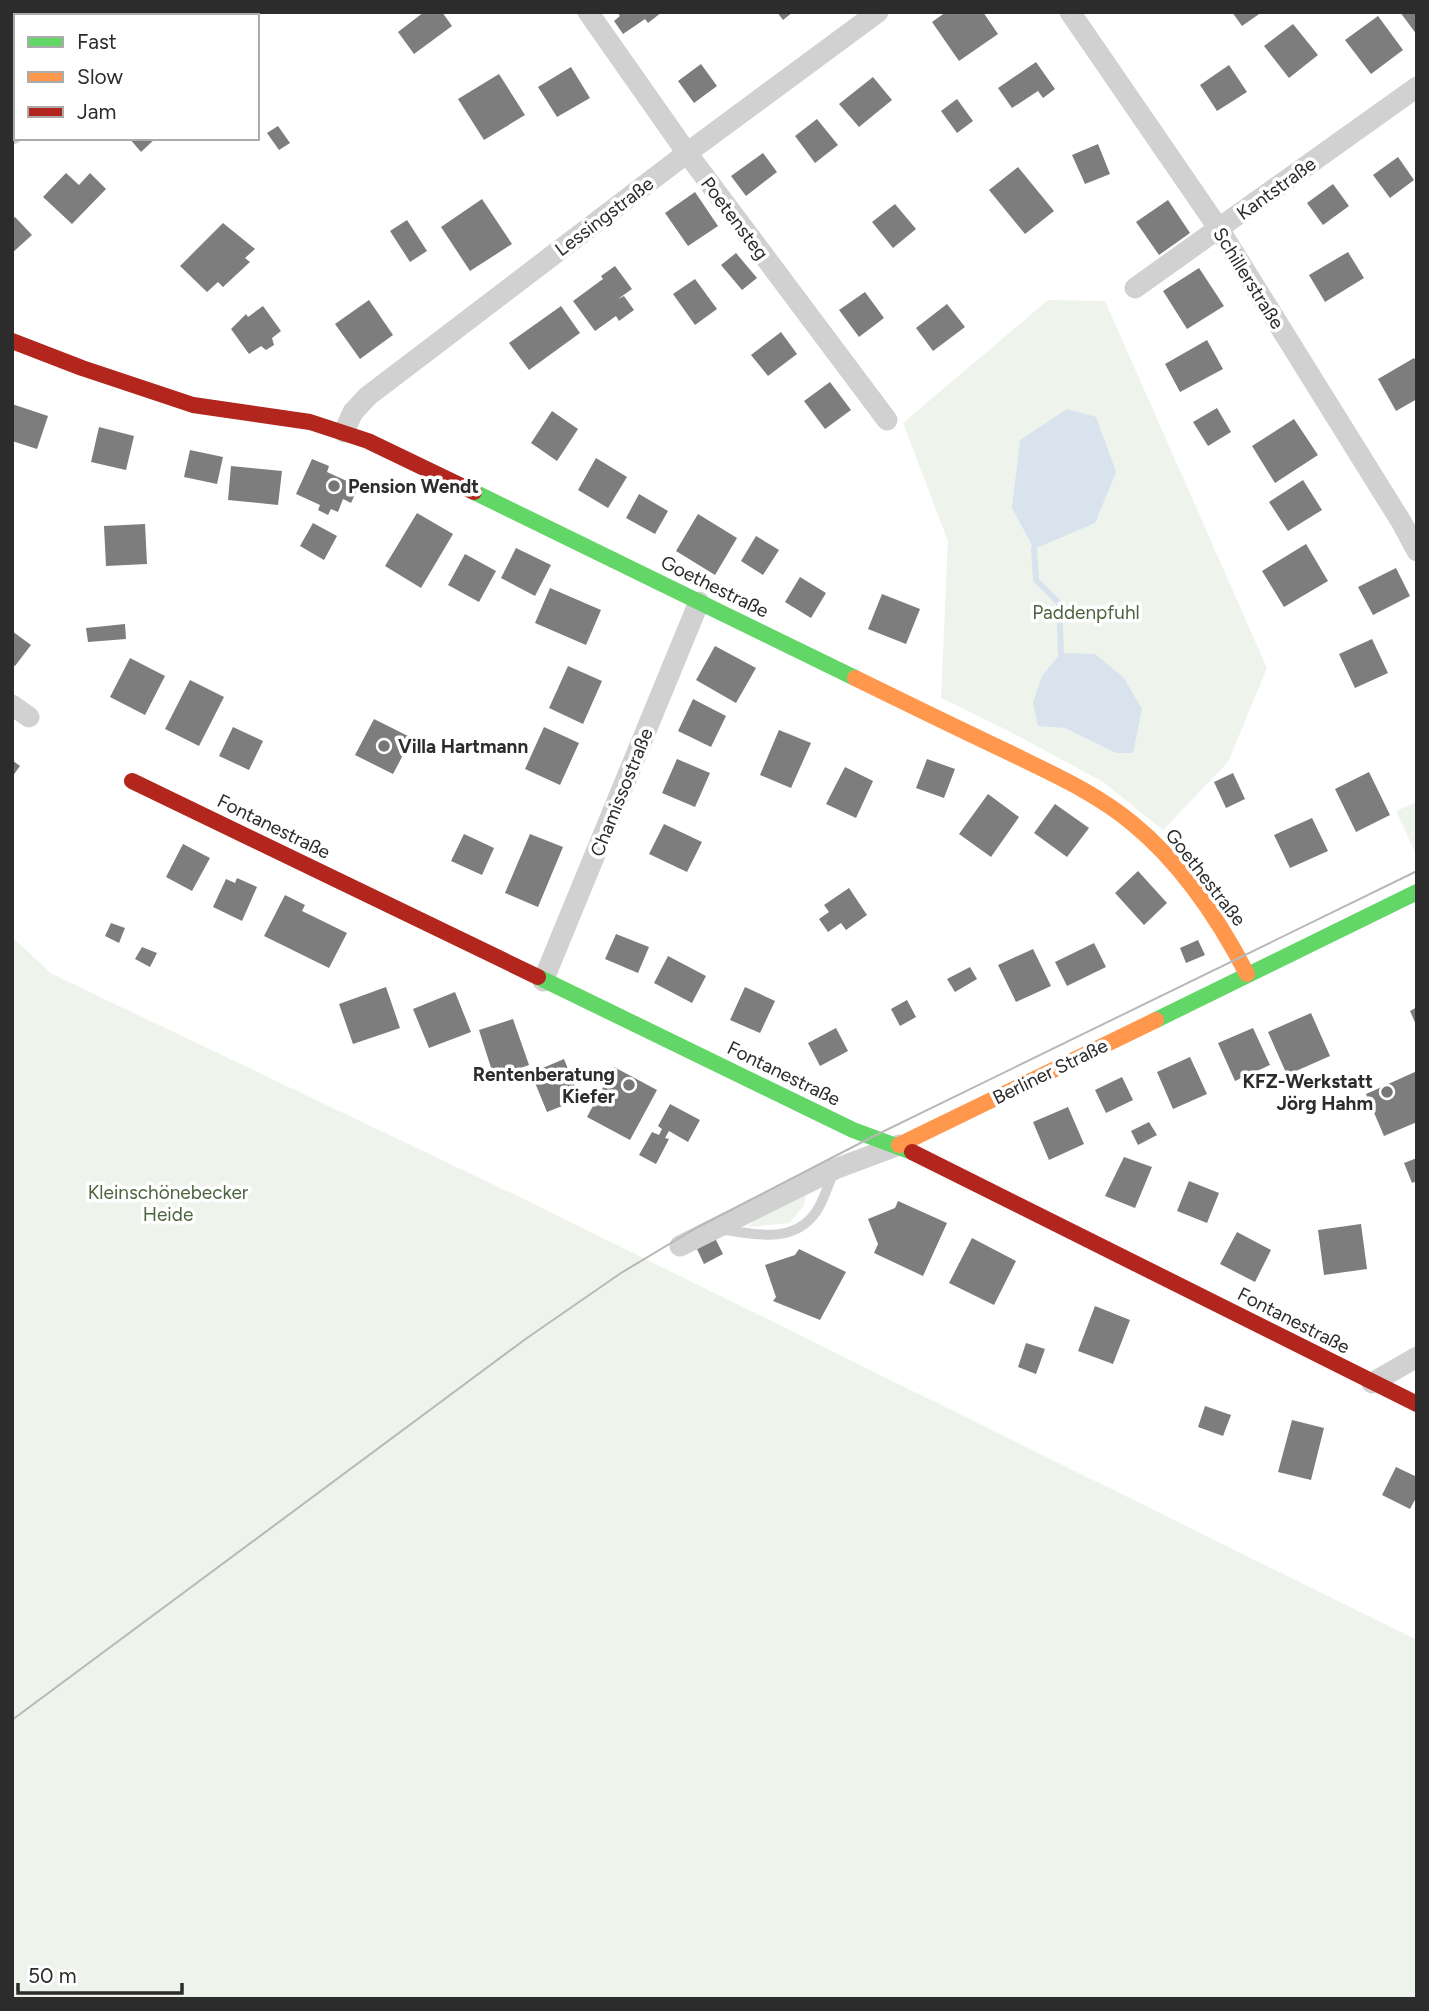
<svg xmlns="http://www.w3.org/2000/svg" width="1429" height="2011" font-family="Figtree,sans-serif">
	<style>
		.green { fill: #eef3eb }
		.water { fill: #d8e3ee }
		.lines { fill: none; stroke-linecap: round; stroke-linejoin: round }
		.stream { stroke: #d8e3ee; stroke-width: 6 }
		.building { fill: #7d7d7d }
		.lane { stroke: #d1d1d1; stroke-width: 10 }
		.street { stroke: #d1d1d1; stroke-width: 21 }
		.fast { stroke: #63d668; stroke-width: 16 }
		.slow { stroke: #ff974d; stroke-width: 16 }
		.jam { stroke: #b3261e; stroke-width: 16 }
		.tram { stroke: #b8b8b8; stroke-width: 2 }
		.poi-dot { fill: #767676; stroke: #fff; stroke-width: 2.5 }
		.labels { text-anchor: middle; stroke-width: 7; stroke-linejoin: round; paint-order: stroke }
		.street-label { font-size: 19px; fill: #2c2c2c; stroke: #fff }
		.poi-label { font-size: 19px; font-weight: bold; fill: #2c2c2c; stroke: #fff; text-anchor: start }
		.park-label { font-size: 19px; fill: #4b633e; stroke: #fff }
	</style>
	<rect width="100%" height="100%" fill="#fff"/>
	<g class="green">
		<polygon points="1048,300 1105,301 1267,668 1228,762 1163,830 1103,782 1009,731 941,698 948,541 903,423"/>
		<polygon points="1417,802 1417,851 1415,852 1396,811"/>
		<polygon points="12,937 52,974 534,1204 1417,1640 1417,1999 12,1999"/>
		<polygon points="806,1196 803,1207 789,1223 747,1227 772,1206"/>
	</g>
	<g class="water">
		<polygon points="1067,409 1096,417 1116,472 1095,523 1034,549 1012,508 1020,440"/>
		<polygon points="1061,653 1095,654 1124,678 1142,709 1133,753 1116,753 1065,728 1038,726 1033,703 1042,676"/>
	</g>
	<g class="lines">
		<polyline class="stream" points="1034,549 1036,580 1059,603 1061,653"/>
	</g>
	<g class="building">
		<polygon points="12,12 17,12 21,16 16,16 16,61 12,58"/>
		<polygon points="424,12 442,12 452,26 414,54 398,32"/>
		<polygon points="617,12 662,12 648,23 645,19 623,34 614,21 620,16"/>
		<polygon points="777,12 793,12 783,20"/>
		<polygon points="946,12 983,12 998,34 959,61 932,22"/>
		<polygon points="1232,12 1262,12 1242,26"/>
		<polygon points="1400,12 1417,12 1417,35"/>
		<polygon points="1378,16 1403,50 1371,74 1345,40"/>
		<polygon points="1293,24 1318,55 1289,78 1264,46"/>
		<polygon points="1036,62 1055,89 1043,98 1038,91 1012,108 998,88"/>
		<polygon points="701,64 717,86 694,103 678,81"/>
		<polygon points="1229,65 1247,92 1217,111 1200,85"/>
		<polygon points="571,67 590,98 557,117 538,87"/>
		<polygon points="499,74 525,115 484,140 458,99"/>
		<polygon points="873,77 892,100 859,127 839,104"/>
		<polygon points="957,99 973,121 957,133 941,111"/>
		<polygon points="817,119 838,145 815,163 795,136"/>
		<polygon points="278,126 290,143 279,150 267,133"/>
		<polygon points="129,138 156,138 141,152"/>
		<polygon points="1098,144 1110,174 1085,184 1072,155"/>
		<polygon points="763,153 777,172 746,196 731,176"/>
		<polygon points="1398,157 1414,180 1390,198 1373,175"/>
		<polygon points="1018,167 1054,211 1025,234 989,190"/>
		<polygon points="66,173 79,185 90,173 106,189 72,224 43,197"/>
		<polygon points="1333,184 1349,206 1323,225 1307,203"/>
		<polygon points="695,192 718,226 688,246 665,213"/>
		<polygon points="482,199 512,244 470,271 441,227"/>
		<polygon points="1168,200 1190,233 1159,255 1136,222"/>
		<polygon points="895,204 916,229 893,248 872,222"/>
		<polygon points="15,217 32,235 12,253 12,219"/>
		<polygon points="407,220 427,251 410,262 390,231"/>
		<polygon points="223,223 255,249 245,258 250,262 223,287 218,282 207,292 180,266"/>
		<polygon points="1348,252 1364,278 1325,302 1309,275"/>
		<polygon points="736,253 757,278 742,290 721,265"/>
		<polygon points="615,266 632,289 618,299 624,296 634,310 619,321 616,316 595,331 573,301 603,279 601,276"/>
		<polygon points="1199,268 1224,306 1187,329 1163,291"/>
		<polygon points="695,279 717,309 695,325 673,294"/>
		<polygon points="865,292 884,318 859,337 839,310"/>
		<polygon points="369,300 393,335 360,359 335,324"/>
		<polygon points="947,304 965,327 933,351 916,328"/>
		<polygon points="263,306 281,331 272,338 274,345 266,350 261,346 249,354 231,329 246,314 248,317"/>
		<polygon points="561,306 580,333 529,370 509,343"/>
		<polygon points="781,332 797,354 768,376 751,355"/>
		<polygon points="1207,340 1223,369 1180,392 1165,364"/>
		<polygon points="1414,358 1417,362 1417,399 1396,411 1378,379"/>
		<polygon points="830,382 851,410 825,429 804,401"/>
		<polygon points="12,404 48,416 37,449 12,441"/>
		<polygon points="1217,408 1231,432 1208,446 1193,422"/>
		<polygon points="552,411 578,429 557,461 531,443"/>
		<polygon points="1294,419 1318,455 1275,483 1252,446"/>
		<polygon points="99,427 134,436 126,470 91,462"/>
		<polygon points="190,450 223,457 217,484 184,477"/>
		<polygon points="596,458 627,477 608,508 578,490"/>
		<polygon points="312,459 329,466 327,472 349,482 348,486 357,490 351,503 343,499 338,512 331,509 328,515 318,510 320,505 296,494"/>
		<polygon points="231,466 282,471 278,505 228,500"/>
		<polygon points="1303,480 1322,510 1288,531 1269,502"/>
		<polygon points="639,494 668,511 655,534 626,518"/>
		<polygon points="417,513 453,534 421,588 385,566"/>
		<polygon points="698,514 737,538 715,575 676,551"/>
		<polygon points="313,523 337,536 324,560 300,546"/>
		<polygon points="145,524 147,564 106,566 104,526"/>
		<polygon points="756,536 779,550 763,575 741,561"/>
		<polygon points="1306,544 1328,581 1284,607 1262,571"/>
		<polygon points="516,548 551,565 535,596 501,578"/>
		<polygon points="465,554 496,571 479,602 448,585"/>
		<polygon points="1396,568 1410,596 1373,615 1358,587"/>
		<polygon points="800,577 826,593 811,618 785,602"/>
		<polygon points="550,588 601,610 586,645 535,623"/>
		<polygon points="882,594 920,609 906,644 868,629"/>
		<polygon points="125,624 126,639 88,642 86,628"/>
		<polygon points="12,631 31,645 15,666 12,664"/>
		<polygon points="1372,639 1388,673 1355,688 1339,654"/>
		<polygon points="715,646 756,668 736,703 696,680"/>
		<polygon points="130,658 165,676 145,715 110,697"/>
		<polygon points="568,666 602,681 583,724 549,708"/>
		<polygon points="190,680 224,697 199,746 165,729"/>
		<polygon points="693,699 726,716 711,747 678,731"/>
		<polygon points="374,719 412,738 393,774 355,755"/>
		<polygon points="233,727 263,741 249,770 219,756"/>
		<polygon points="544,727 579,743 560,785 525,769"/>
		<polygon points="779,730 811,743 791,788 760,775"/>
		<polygon points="677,759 710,773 695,807 662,793"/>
		<polygon points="927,759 955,769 944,798 916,788"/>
		<polygon points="12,760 20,766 12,777"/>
		<polygon points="845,767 873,781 856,818 826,804"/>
		<polygon points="1369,772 1390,815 1356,832 1335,789"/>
		<polygon points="1233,773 1245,799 1226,808 1214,782"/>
		<polygon points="988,794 1019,817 991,857 959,834"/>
		<polygon points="1055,804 1089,828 1067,857 1034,833"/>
		<polygon points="1312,818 1328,851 1290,868 1274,835"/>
		<polygon points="664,824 702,842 687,872 649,854"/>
		<polygon points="464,834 494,848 482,875 451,861"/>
		<polygon points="530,834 563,847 538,907 505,893"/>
		<polygon points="183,844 210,858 192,891 166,877"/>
		<polygon points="1138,871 1167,903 1144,925 1115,893"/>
		<polygon points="237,878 257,887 242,921 213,907 226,879 235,883"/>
		<polygon points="849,888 867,915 846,930 841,923 828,932 819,919 829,912 824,905"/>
		<polygon points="285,895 305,905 302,911 347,933 329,968 264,936"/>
		<polygon points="111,923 125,928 119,943 105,936"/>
		<polygon points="616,934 649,947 638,973 605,959"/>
		<polygon points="1198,940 1205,955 1186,963 1180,948"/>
		<polygon points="1094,943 1106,967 1067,986 1055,962"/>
		<polygon points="142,947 157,953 150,967 135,959"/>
		<polygon points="1033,949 1051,986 1016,1002 998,965"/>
		<polygon points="668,956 706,976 692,1003 654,983"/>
		<polygon points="970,967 977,979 955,992 947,979"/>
		<polygon points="386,987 400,1028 353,1044 339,1004"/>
		<polygon points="745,987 775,1001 760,1033 730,1020"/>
		<polygon points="455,992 471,1032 429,1048 413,1009"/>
		<polygon points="907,1000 916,1017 900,1026 891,1009"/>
		<polygon points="1417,1007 1417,1027 1410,1011"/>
		<polygon points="1311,1013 1330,1056 1287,1075 1268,1032"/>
		<polygon points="513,1019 529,1065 494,1077 479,1030"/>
		<polygon points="836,1028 848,1051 820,1066 808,1043"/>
		<polygon points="1253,1028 1270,1065 1235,1081 1218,1043"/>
		<polygon points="1190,1057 1207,1094 1173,1109 1157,1072"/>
		<polygon points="564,1059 580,1099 547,1112 531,1073"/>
		<polygon points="614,1067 657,1090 630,1140 587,1117"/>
		<polygon points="1417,1071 1417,1122 1384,1136 1366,1094"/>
		<polygon points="1122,1077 1133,1100 1106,1113 1095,1090"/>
		<polygon points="670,1104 700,1120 688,1142 669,1131 665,1138 669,1139 656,1164 639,1155 652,1132 659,1135 662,1129 658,1126"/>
		<polygon points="1068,1107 1084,1144 1049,1160 1033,1122"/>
		<polygon points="1149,1122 1157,1135 1138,1145 1131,1131"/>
		<polygon points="1124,1157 1152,1167 1135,1208 1105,1196"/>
		<polygon points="1417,1158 1417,1181 1412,1183 1404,1163"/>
		<polygon points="1189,1181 1219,1193 1207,1223 1177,1211"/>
		<polygon points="898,1201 947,1223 923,1276 874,1253 878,1244 868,1219 895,1208"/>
		<polygon points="1361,1224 1367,1269 1324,1275 1318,1230"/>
		<polygon points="1237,1232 1271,1250 1255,1282 1220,1264"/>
		<polygon points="715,1238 723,1254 704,1264 696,1247"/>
		<polygon points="972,1238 1016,1261 994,1305 949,1283"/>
		<polygon points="799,1249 846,1272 820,1320 773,1301 776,1297 765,1265 795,1255"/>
		<polygon points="1095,1306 1130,1320 1113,1364 1078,1351"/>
		<polygon points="1026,1343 1045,1349 1036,1374 1018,1367"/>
		<polygon points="1205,1406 1231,1415 1223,1436 1198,1427"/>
		<polygon points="1292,1420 1324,1428 1311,1480 1278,1472"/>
		<polygon points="1396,1467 1417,1477 1417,1496 1410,1509 1382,1495"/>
	</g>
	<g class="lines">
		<path class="lane" d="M720,1229c33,5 73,16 96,-17 8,-11 12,-28 18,-40"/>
		<g class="street">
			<polyline points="588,12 687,153 887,420"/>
			<polyline points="1070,12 1219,229 1402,523 1417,551"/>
			<polyline points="140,16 146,12"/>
			<polyline points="12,134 16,131"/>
			<polyline points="1135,288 1417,87"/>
			<polyline points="344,432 353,412 368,396 687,153 878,12"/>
			<polyline points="12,705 29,717"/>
			<polyline points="543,981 699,602"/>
			<polyline points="680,1246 835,1169 899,1145"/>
			<polyline points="1372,1383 1417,1357"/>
		</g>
		<g class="fast">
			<polyline points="474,492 855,678"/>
			<polyline points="538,977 853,1130 912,1152"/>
			<polyline points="1156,1020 1417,892"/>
		</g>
		<g class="slow">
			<path d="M855,678c51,25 102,50 153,74 42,21 87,40 124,71 49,40 86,95 115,151"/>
			<polyline points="899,1145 1156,1020"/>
		</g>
		<g class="jam">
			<polyline points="12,341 82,368 193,405 310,422 368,441 474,492"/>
			<polyline points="132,781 538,977"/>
			<polyline points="912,1152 1417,1404"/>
		</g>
		<polyline class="tram" points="12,1720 527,1338 621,1273 696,1228 872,1137 1417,871"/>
	</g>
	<g class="poi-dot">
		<circle cx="334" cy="486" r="7"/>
		<circle cx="384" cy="746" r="7"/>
		<circle cx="629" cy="1085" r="7"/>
		<circle cx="1387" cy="1092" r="7"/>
	</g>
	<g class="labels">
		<g class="street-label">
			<text transform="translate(1276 188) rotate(-36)" y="7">Kantstraße</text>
			<text transform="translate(604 216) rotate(-37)" y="7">Lessingstraße</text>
			<text transform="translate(735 218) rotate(53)" y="7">Poetensteg</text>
			<text transform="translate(1249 278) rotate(58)" y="7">Schillerstraße</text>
			<text transform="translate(715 586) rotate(26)" y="7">Goethestraße</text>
			<text transform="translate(621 792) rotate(-68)" y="7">Chamissostraße</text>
			<text transform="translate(274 826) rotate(26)" y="7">Fontanestraße</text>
			<text transform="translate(1206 877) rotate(52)" y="7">Goethestraße</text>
			<text transform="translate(1050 1071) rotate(-26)" y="7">Berliner Straße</text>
			<text transform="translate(784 1073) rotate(26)" y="7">Fontanestraße</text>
			<text transform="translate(1294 1320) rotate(27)" y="7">Fontanestraße</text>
		</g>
		<g class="poi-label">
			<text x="348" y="493">Pension Wendt</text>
			<text x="398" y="753">Villa Hartmann</text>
			<text x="615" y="1081" text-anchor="end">Rentenberatung<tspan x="615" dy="22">Kiefer</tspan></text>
			<text x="1373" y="1088" text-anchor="end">KFZ-Werkstatt<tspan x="1373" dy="22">Jörg Hahm</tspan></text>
		</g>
		<g class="park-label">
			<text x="1086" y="619">Paddenpfuhl</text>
			<text x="168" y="1199">Kleinschönebecker<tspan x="168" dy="22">Heide</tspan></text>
		</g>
	</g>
	<rect width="1429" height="2011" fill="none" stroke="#2c2c2c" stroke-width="28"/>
	<rect x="14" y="14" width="245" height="126" fill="#ffffff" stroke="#ababab" stroke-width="2"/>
	<rect x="28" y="37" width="35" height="10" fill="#63d668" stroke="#ababab" stroke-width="2"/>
	<text x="77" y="49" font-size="21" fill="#2c2c2c">Fast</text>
	<rect x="28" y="72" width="35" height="10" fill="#ff974d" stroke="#ababab" stroke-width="2"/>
	<text x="77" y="84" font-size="21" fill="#2c2c2c">Slow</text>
	<rect x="28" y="107" width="35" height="10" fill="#b3261e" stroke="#ababab" stroke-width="2"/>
	<text x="77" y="119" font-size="21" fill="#2c2c2c">Jam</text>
	<path d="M18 1983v10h164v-10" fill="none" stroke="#2c2c2c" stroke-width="3.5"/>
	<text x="28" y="1983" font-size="21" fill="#2c2c2c" stroke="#ffffff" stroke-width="5" paint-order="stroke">50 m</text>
</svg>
